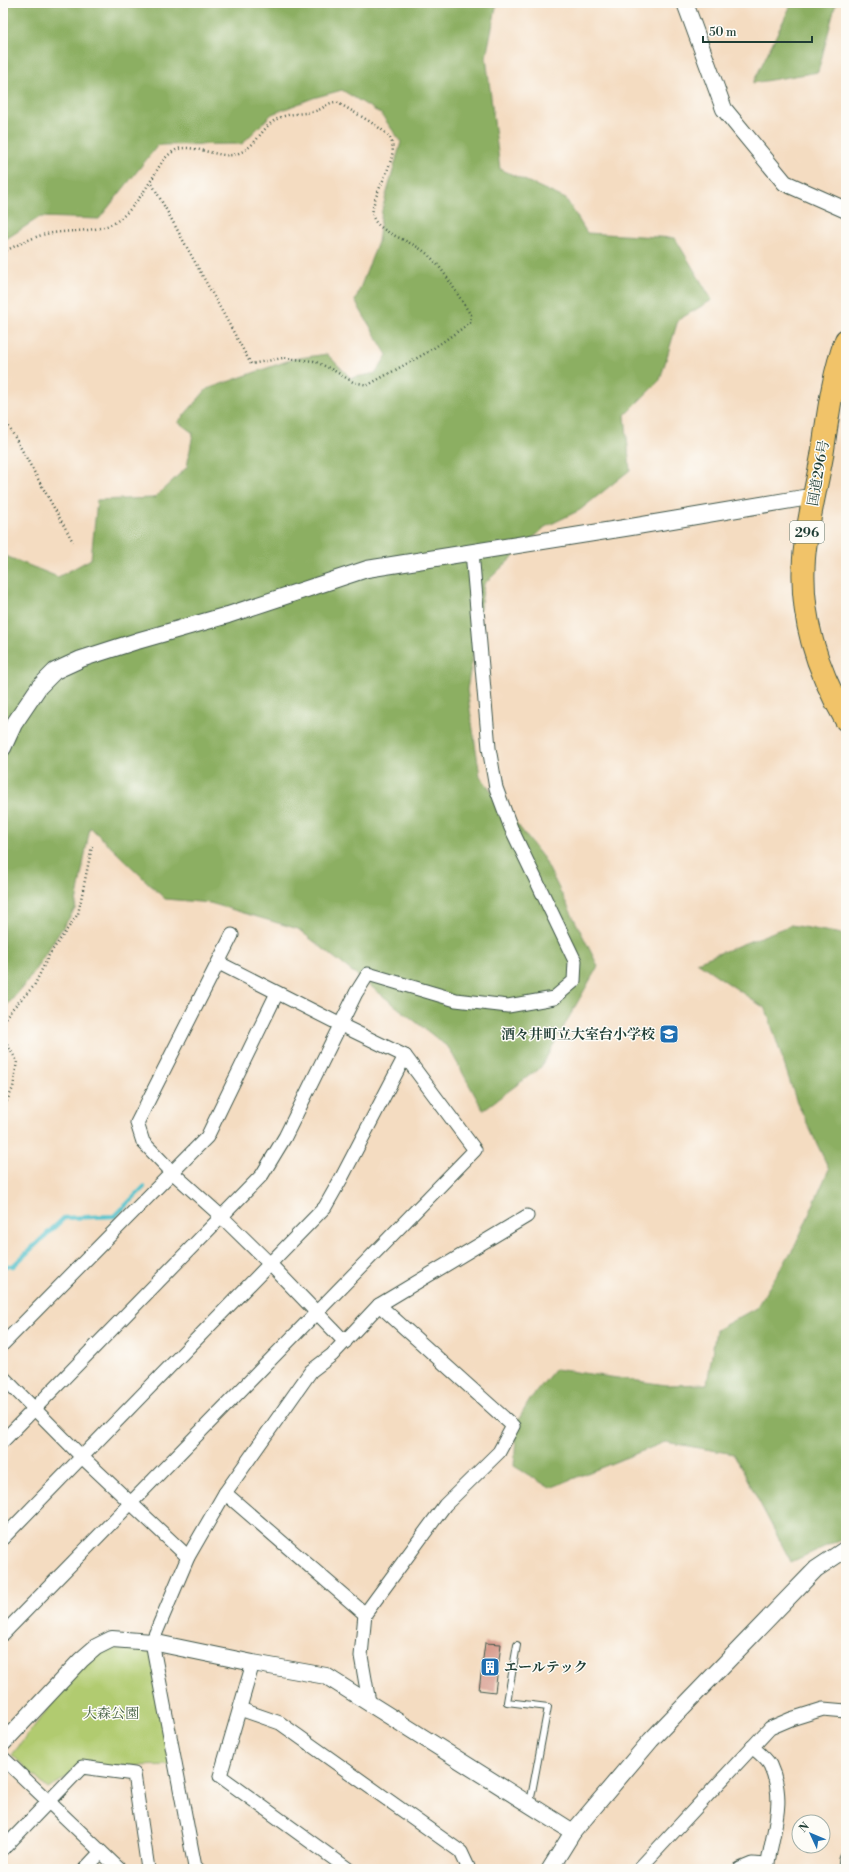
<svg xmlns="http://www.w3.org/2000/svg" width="849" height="1872" font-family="'Libre Bodoni','Noto Serif JP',serif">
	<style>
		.green { fill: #b1cb70; stroke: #688452 }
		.forest { fill: #8caf62; stroke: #56764b }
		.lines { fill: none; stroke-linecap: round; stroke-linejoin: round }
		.stream { stroke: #55c2cc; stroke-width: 4.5 }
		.building { fill: #d69788 }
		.service-casing { stroke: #3f5549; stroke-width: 8 }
		.minor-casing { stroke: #3f5549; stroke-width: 15 }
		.tertiary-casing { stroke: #3f5549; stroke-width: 18 }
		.trunk-casing { stroke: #3f5549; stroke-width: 24 }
		.path { stroke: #3f5549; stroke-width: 2.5; stroke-dasharray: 1 3; stroke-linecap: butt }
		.service { stroke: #fff; stroke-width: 6 }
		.minor { stroke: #fff; stroke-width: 13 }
		.tertiary { stroke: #fff; stroke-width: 16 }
		.trunk { stroke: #f1c369; stroke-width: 22 }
		.labels { text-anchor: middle; stroke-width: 3; stroke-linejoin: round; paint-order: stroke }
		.shield { fill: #fdfcf7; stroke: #62766e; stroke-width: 1 }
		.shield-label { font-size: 13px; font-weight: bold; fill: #1f3d34 }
		.street-label { font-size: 14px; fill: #1f3d34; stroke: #fdfcf7 }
		.poi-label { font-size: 14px; font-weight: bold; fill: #1f3d34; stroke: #fdfcf7; text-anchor: end }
		.park-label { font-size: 14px; fill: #446043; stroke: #fdfcf7 }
	</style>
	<rect width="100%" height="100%" fill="#fdfcf7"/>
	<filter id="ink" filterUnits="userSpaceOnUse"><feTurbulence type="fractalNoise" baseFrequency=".025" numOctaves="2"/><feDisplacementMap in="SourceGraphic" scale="8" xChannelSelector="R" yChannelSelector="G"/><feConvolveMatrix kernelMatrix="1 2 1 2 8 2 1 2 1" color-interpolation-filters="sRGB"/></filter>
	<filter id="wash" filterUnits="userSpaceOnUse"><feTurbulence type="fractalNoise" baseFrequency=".012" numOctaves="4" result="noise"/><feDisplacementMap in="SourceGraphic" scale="16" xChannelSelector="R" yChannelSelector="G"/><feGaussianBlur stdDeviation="0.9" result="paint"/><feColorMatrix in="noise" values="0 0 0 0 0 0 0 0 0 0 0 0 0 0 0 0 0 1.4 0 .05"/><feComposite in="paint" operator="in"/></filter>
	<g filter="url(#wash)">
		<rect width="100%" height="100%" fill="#f4dcc1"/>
		<polygon class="green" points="112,1639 152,1642 175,1765 82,1767 48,1789 12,1755 92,1651"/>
		<g class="forest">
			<polygon points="3,3 497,3 486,57 500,169 566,199 587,233 675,238 712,300 678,320 660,380 625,415 630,470 580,510 545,527 484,584 467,690 480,776 544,859 598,966 541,1067 483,1110 449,1048 298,929 210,903 165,899 90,827 75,909 27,982 3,1010 3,555 58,577 91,559 97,500 154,498 187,467 193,433 178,422 207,389 293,359 327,354 351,378 376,373 387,355 355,301 378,242 382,210 401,142 381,114 342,90 313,98 272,114 242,144 158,145 99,219 40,217 3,241"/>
			<polygon points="792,3 836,3 818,72 753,83"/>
			<polygon points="791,925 842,934 846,937 846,1537 791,1562 734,1454 665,1442 550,1488 514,1466 517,1422 531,1398 555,1369 666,1385 707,1384 716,1330 756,1308 796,1244 829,1169 796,1100 766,1009 697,962"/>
		</g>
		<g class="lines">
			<polyline class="stream" points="3,1266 13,1266 64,1218 115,1216 144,1187"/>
		</g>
		<g id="blocks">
			<polygon class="building" points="485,1643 501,1644 495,1692 479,1690"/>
		</g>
	</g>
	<g filter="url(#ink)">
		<use href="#blocks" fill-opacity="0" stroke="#3f5549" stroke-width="1"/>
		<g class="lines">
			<defs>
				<polyline id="service" points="517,1645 507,1702 548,1707 530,1803"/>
				<g id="minor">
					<polyline points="232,935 137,1123 143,1142 172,1172 222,1217 270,1264 345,1342"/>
					<polyline points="3,1344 207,1137 277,993"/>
					<polyline points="3,1377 82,1457 188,1557"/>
					<polyline points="3,1441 262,1175 285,1137 356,993 368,974 456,1000 508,1006 554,998 574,981 575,961 511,828 496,788 489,748 472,552"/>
					<polyline points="225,1493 365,1614"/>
					<polyline points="3,1538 325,1207 342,1177 405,1056"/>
					<polyline points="3,1634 475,1150 405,1056 341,1025 219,963"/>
					<polyline points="253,1663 220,1776 348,1869"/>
					<polyline points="369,1702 361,1656 365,1614 445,1505 499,1452 513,1426 379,1305"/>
					<polyline points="240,1709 280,1723 461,1852 468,1867 467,1869"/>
					<path d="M752,1747c6,5 14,11 18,18 17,36 2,67 -3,104"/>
					<polyline points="3,1758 119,1869"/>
					<polyline points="3,1849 82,1767 134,1774 148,1869"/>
					<polyline points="85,1869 101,1852"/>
					<polyline points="198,1869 195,1867 152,1642 188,1557 225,1493 311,1371 332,1355 379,1305 527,1216"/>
					<polyline points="639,1869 770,1728 791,1719 823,1709 846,1711"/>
					<polyline points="740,1869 752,1864 768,1865"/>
					<polyline points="845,1869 846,1859"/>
				</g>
				<g id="tertiary">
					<polyline points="685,3 724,109 785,183 846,210"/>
					<polyline points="3,748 14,724 39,687 55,671 81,659 137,641 228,615 367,569 631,527 803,498 814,499"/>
					<polyline points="3,1743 81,1660 96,1647 112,1639 152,1642 253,1663 326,1676 573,1832"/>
					<polyline points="550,1869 573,1832 651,1740 816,1569 846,1549"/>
				</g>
				<path id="trunk" d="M846,340c-14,37 -18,77 -24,116 -6,33 -15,67 -18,102 -4,59 12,110 42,162"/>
			</defs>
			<use href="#service" class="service-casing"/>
			<use href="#minor" class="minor-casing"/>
			<use href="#tertiary" class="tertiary-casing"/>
			<use href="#trunk" class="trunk-casing"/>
			<g class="path">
				<path d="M3,252c12,-6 26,-13 39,-17 22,-6 56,-1 75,-14 13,-9 25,-26 33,-39 8,-12 11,-23 24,-31 15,-10 46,9 62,3 21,-6 25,-27 41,-35 13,-7 25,-4 38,-8 9,-2 12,-9 22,-9 12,8 46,25 53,36 13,21 -25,62 -16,81 6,13 33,21 45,29 22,13 37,46 52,67l-1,8 -42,29 -60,33 -15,-3 -20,-12 -19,-9 -31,-3 -32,6 -100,-182"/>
				<polyline points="3,416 73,542"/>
				<polyline points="3,1021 11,1010 34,986 49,955 78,914 92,846"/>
				<polyline points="3,1038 17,1061 13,1088 3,1109"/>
			</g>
			<use href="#service" class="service"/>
			<use href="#minor" class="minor"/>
			<use href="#tertiary" class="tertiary"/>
			<use href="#trunk" class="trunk"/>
		</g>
	</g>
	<defs>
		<symbol id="school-square" viewBox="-11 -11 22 22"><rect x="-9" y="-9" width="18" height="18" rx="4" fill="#1f6fb2" stroke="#fdfcf7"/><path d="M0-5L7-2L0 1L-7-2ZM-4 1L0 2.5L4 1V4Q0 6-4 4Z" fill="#fff"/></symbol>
		<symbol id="building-square" viewBox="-11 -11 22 22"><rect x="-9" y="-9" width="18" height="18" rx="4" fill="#1f6fb2" stroke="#fdfcf7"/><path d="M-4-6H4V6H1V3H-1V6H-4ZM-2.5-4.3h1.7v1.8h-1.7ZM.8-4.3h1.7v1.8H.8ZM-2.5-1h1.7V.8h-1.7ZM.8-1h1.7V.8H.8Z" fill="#fff"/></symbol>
	</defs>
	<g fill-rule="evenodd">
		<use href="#school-square" x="658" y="1023" width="22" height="22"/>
		<use href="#building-square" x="479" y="1656" width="22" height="22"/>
	</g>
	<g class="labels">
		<rect class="shield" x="790" y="521" width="34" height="22" rx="3"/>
		<g class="shield-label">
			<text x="807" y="537">296</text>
		</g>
		<g class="street-label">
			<text transform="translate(818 473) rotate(-80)" y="5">国道296号</text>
		</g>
		<g class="poi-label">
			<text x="655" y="1039">酒々井町立大室台小学校</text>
			<text x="504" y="1672" text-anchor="start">エールテック</text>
		</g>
		<g class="park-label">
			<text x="111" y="1718">大森公園</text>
		</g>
	</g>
	<rect width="849" height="1872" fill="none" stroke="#fdfcf7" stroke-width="16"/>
	<g transform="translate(811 1834) rotate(314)"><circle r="19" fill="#fdfcf7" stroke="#a4b0a9"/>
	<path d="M0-3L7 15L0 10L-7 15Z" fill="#1f6fb2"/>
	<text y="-6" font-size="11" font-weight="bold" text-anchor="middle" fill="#1f3d34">N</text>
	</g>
	<path d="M703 36v6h109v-6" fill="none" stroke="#1f3d34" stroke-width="2"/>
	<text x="709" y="36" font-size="12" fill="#1f3d34" stroke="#fdfcf7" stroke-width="3" paint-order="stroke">50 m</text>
</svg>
